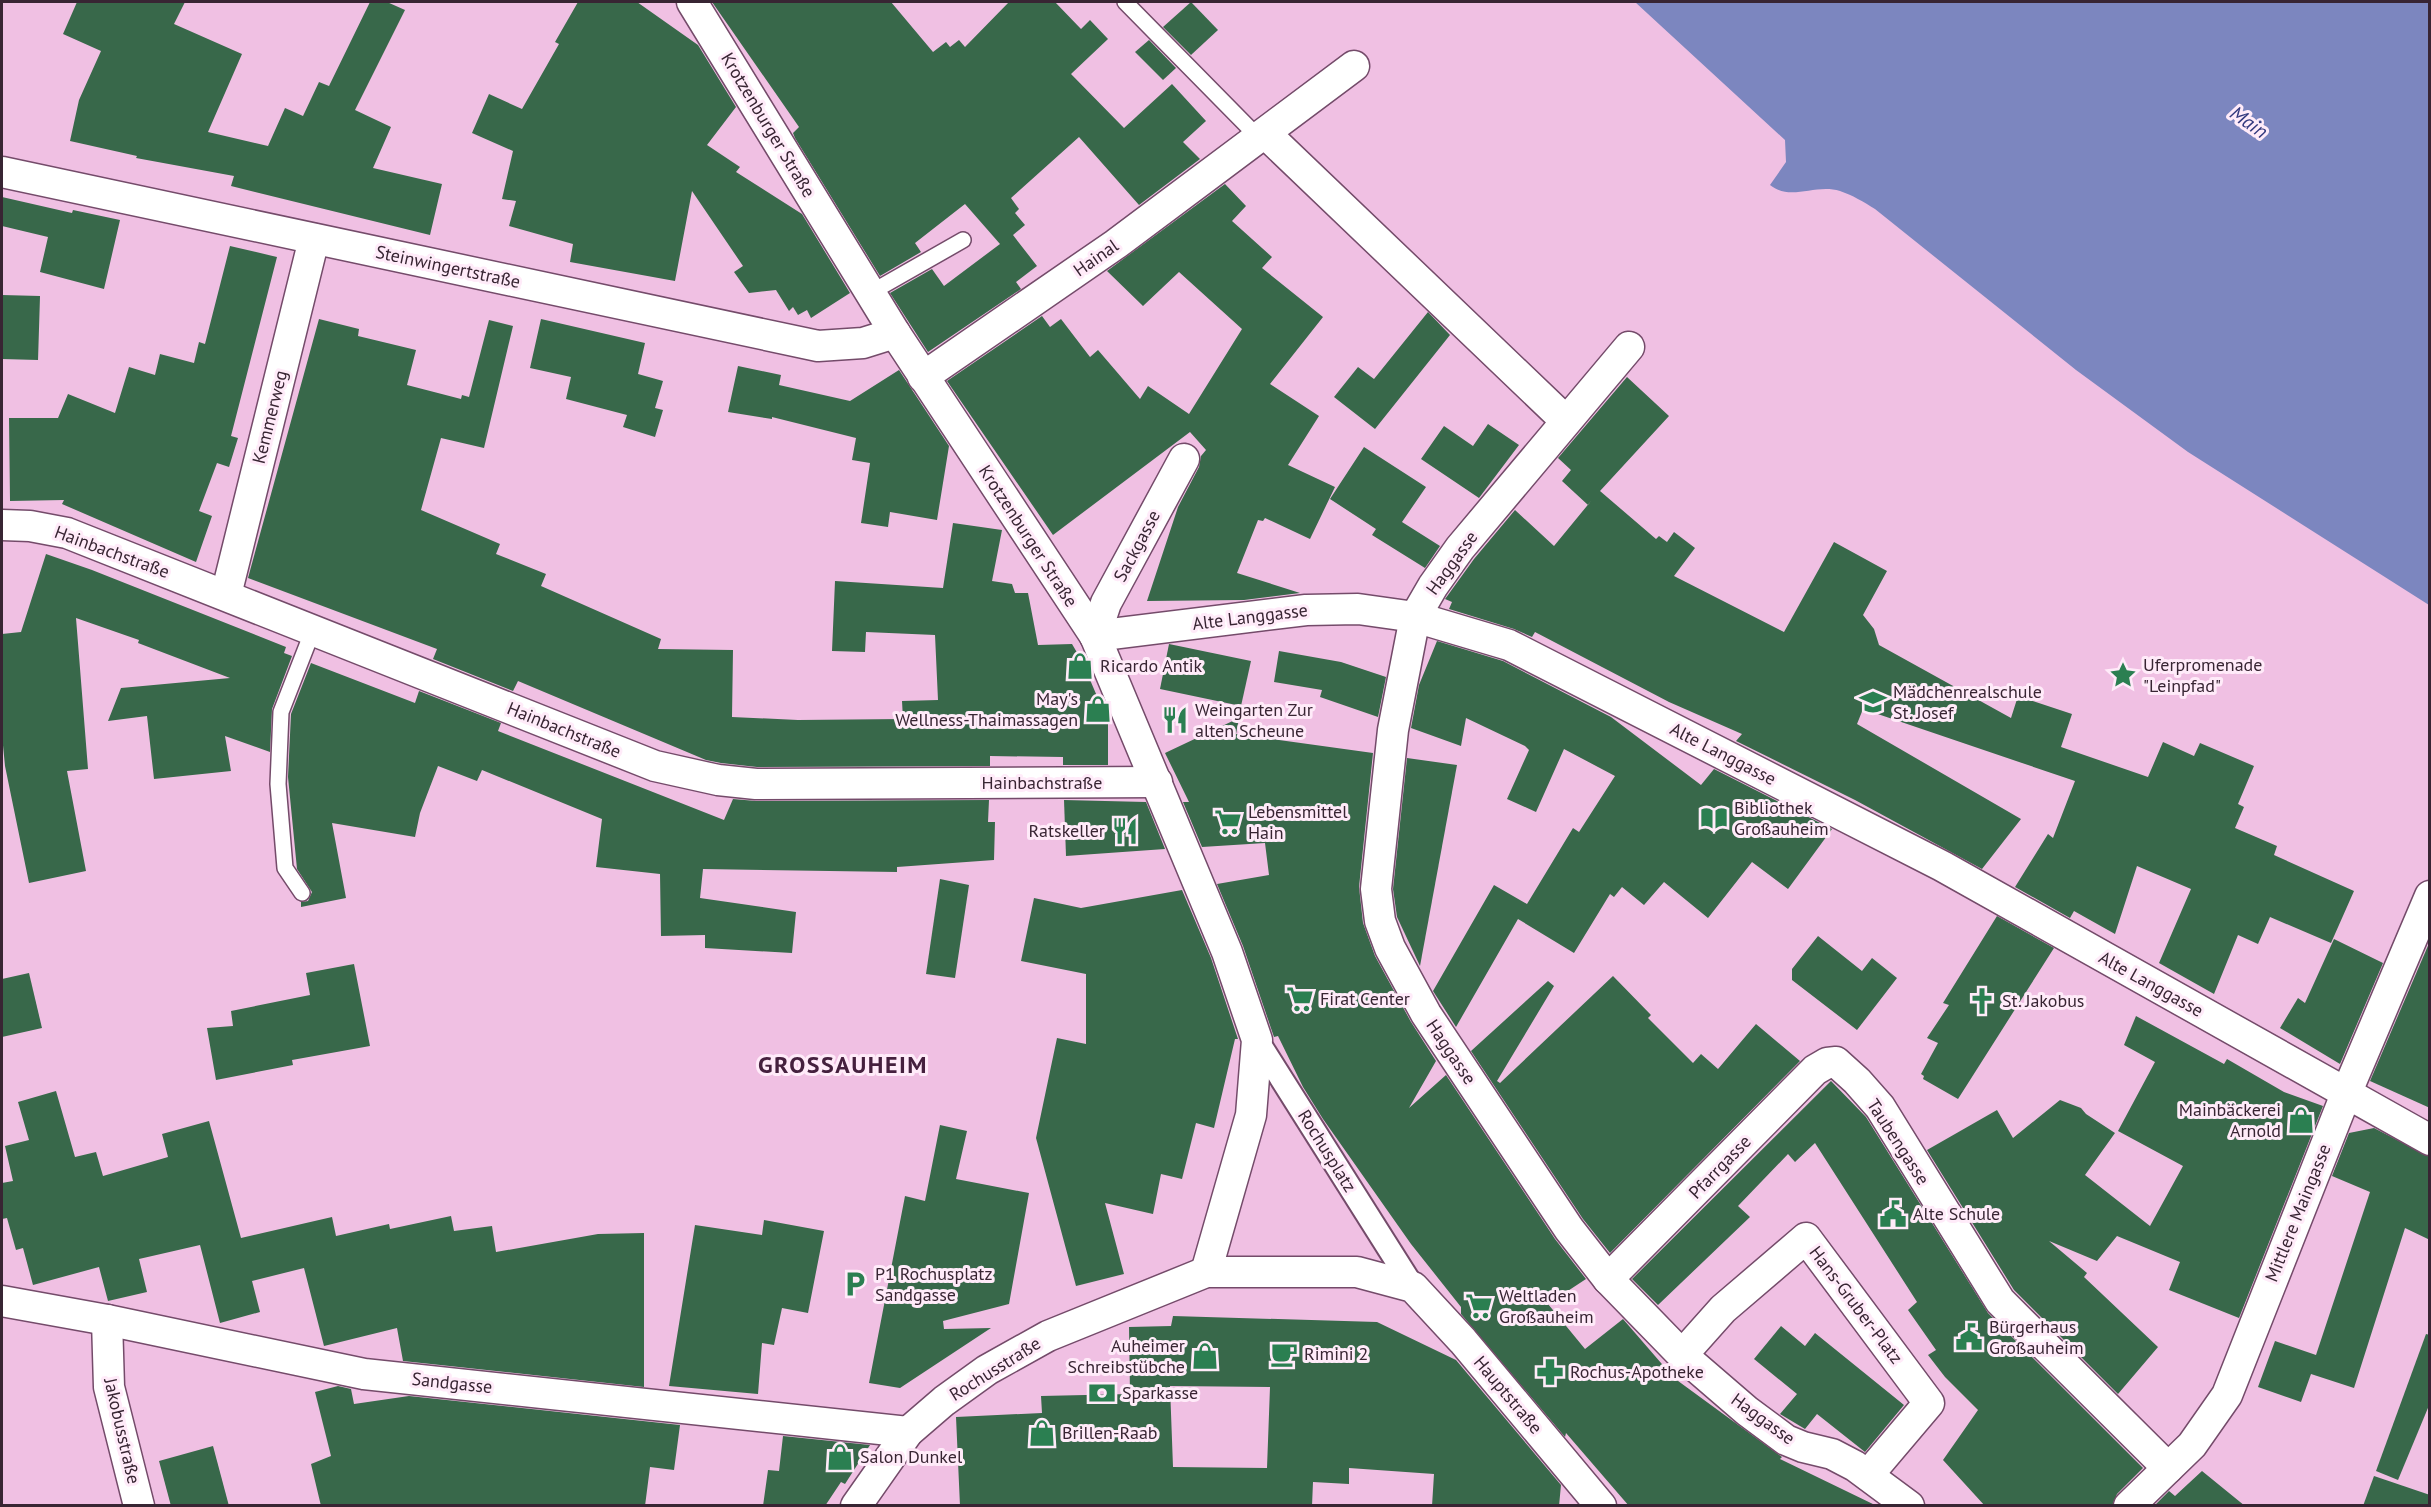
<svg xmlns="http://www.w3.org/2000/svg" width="2431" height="1507" font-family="'PT Sans',sans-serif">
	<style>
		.water { fill: #7c86bf }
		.building { fill: #38684a; fill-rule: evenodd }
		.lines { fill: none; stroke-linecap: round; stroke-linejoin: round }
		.service-casing { stroke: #744b6a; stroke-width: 18 }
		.pedestrian-casing { stroke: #744b6a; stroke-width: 26 }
		.minor-casing { stroke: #744b6a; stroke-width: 33 }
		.service { stroke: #fff; stroke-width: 15 }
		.pedestrian { stroke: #fff; stroke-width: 22 }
		.minor { stroke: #fff; stroke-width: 30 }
		.labels { text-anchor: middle; stroke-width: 6; stroke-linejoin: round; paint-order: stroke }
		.street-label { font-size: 18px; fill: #382533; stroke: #ffebf9 }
		.poi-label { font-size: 18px; fill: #382533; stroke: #ffebf9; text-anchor: start }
		.water-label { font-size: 20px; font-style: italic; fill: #33397e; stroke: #ffebf9 }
		.district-label { font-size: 24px; font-weight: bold; letter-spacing: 1.5px; fill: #45203e; stroke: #ffebf9 }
	</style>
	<rect width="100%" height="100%" fill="#f0c0e3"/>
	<path class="water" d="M1635,2h794v603l-241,-153 -112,-82 -201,-161c-11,-7 -23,-14 -35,-18 -25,-8 -49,11 -70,-6l16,-23 -1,-22z"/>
	<g class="building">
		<polygon points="77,2 185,2 174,24 242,54 208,132 268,146 285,108 303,116 319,82 329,86 370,2 387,2 405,10 355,110 391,127 373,168 442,184 430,235 231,186 234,176 136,158 137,156 70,141 79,100 101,51 63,34"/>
		<polygon points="578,2 637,2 698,45 736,107 707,145 740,167 736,172 802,214 850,293 811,318 807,310 798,315 793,307 789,311 776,290 749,293 734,272 743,266 692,191 675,281 570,262 573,244 509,226 516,201 502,199 513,151 472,133 489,94 522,109 559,44 555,42"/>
		<polygon points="712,2 891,2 933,52 946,42 950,47 959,40 965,47 1009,2 1055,2 1081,29 1090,20 1108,39 1071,74 1124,128 1172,84 1206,121 1183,142 1200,159 1139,205 1079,137 1011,198 1019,209 1015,213 1025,225 1013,235 1037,266 1016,282 1021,289 928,352 890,293 932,269 944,286 1000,244 965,204 915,243 921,252 880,276 795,138 793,133 799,127"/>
		<polygon points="1191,2 1218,30 1191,55 1163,27"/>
		<polygon points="1149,40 1176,68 1163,80 1135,52"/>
		<polygon points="1225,184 1246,206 1232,221 1272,257 1262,268 1323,317 1270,384 1319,416 1288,465 1335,487 1310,539 1265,518 1263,521 1258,520 1237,573 1300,593 1244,600 1147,601 1178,507 1199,467 1201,456 1206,450 1190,432 1053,535 947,381 1042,316 1050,327 1061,319 1090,357 1098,350 1140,399 1148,386 1189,414 1242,329 1179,272 1143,306 1107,271"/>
		<polygon points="2,197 72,213 73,210 120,220 104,289 40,272 48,237 2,226"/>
		<polygon points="230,246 277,257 231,436 238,438 229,467 217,463 199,511 212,516 196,562 62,504 64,500 10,501 9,418 58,418 68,394 115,413 129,367 155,375 160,354 194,363 199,342 205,344"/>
		<polygon points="2,295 40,296 38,360 2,359"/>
		<polygon points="1428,312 1450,335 1375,429 1334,397 1358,367 1374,379"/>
		<polygon points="319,319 359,329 358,336 416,350 407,385 461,399 462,395 469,397 489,320 513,326 484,448 441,438 421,510 500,544 496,554 546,574 541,586 661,639 658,649 733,650 732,717 798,720 903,719 902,701 938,700 935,635 866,632 865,652 832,651 835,581 943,588 953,523 1002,530 992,581 1012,584 1015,593 1028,593 1038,645 1072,644 1082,661 1108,722 1108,765 1063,765 1063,757 990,756 990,766 757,767 721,763 706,760 518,681 513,691 433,659 437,649 248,578"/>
		<polygon points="541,319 645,343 638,374 663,381 655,408 663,410 655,437 623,427 627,415 566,399 571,377 530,368"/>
		<polygon points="738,366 781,375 779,385 850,401 899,370 949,446 937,520 890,512 888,527 861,523 870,463 852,460 856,438 772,417 772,419 728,412"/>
		<polygon points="1627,377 1669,416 1600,491 1656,539 1659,536 1667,542 1674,532 1695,548 1674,576 1784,632 1834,542 1887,571 1863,615 1874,629 1879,645 2011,718 2018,696 2072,714 2061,747 2148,777 2163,742 2194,756 2200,743 2254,766 2238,804 2244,807 2235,828 2277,846 2274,855 2354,891 2331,943 2270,917 2258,944 2238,935 2214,994 2159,963 2191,889 2137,866 2115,934 2074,911 2070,918 2015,887 2048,834 2053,838 2075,781 1863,709 1857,724 2021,819 1982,869 1855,800 1736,741 1742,734 1669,702 1535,632 1532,637 1514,629 1449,609 1452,602 1445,599 1448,595 1474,559 1515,510 1554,546 1591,501 1588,505 1562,481 1571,470 1558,458"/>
		<polygon points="1488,424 1519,445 1479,498 1421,459 1444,426 1473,446"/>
		<polygon points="1364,447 1426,487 1402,522 1440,546 1425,568 1372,535 1376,529 1330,499"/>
		<polygon points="46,554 92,570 286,647 284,653 292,656 272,709 270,752 225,736 231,771 154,779 147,716 108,721 121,688 230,678 138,643 139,640 76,618 88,769 67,771 86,871 29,883 5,766 2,735 2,634 21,632"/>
		<polygon points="1437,641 1503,661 1611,717 1701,785 1714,769 1832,829 1788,889 1752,862 1708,918 1664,882 1644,905 1622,887 1614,897 1610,894 1574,953 1518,919 1456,1027 1433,991 1494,885 1527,904 1573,828 1579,832 1615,776 1564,749 1536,812 1507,799 1529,750 1525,746 1466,718 1461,746 1411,728 1419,685"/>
		<polygon points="1169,644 1251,661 1241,706 1160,689"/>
		<polygon points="1279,651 1341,662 1386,677 1378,717 1320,697 1322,690 1274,682"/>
		<polygon points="311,663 415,703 419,691 501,723 498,731 724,820 733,799 756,801 989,800 988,822 995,822 994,860 897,867 897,872 703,869 700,898 796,912 792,953 705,948 705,935 661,936 660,874 596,867 602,819 482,770 477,781 438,766 420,813 415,837 332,823 346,898 301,907 301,902 308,901 312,892 297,869 288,777 291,714"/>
		<polygon points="1239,718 1236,734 1373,753 1359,887 1363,923 1375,956 1411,1022 1436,1061 1409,1108 1446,1075 1555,1239 1586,1279 1548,1304 1585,1349 1623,1319 1674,1378 1782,1457 1780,1459 1877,1506 1629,1506 1566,1433 1565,1437 1461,1314 1461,1307 1411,1244 1323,1119 1303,1087 1278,1036 1274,1037 1243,946 1217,884 1269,875 1265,843 1202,847 1183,802 1189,802 1165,753"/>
		<polygon points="1407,758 1457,765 1420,966 1397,917 1393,889"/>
		<polygon points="1064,800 1146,802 1165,849 1066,856"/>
		<polygon points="940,879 969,885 955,978 926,974"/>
		<polygon points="1182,890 1211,958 1238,1039 1235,1039 1214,1128 1196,1123 1182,1179 1161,1174 1153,1214 1105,1203 1124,1274 1076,1286 1036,1138 1057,1038 1086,1044 1086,974 1021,961 1034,898 1081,908"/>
		<polygon points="1997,916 2054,948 1958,1099 1923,1079 1924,1076 1921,1074 1938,1043 1927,1038 1949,1005 1943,1003"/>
		<polygon points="1818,936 1862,971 1872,958 1897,978 1857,1030 1792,980 1792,969"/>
		<polygon points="2334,939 2383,963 2340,1064 2280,1028 2298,998 2305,1003"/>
		<polygon points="2430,941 2430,1108 2370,1081"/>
		<polygon points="354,964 370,1046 292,1060 293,1065 216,1080 207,1028 233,1026 231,1011 310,995 306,973"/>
		<polygon points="29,973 42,1028 2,1037 2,979"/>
		<polygon points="1613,976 1651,1015 1648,1018 1693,1063 1701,1054 1718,1069 1756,1024 1800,1061 1610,1253 1583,1219 1471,1051 1548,981 1554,986 1497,1081 1500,1083"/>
		<polygon points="2136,1016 2224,1064 2227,1059 2284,1092 2323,1106 2239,1318 2169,1290 2180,1262 2117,1236 2097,1261 2049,1241 2087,1273 2084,1277 2158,1347 2118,1394 2014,1290 1927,1150 1997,1110 2013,1138 2060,1100 2081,1108 2086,1114 2115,1133 2085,1175 2150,1226 2183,1166 2118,1131 2155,1062 2124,1045"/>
		<polygon points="1831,1081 1866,1117 1988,1313 2143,1468 2117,1494 2112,1506 1985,1506 1943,1460 1978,1410 1945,1377 1928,1355 1936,1350 1908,1310 1917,1302 1815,1143 1795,1162 1788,1154 1738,1206 1750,1217 1658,1305 1632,1279"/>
		<polygon points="56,1091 75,1157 96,1152 103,1176 168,1157 162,1134 209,1121 241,1238 332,1217 336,1236 389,1224 390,1229 451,1216 454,1231 492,1226 496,1252 598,1234 644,1233 644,1387 403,1361 397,1328 324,1346 304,1268 252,1281 260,1312 220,1323 200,1245 139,1259 147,1292 108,1301 99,1267 33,1285 23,1248 16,1250 7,1218 2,1219 2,1183 13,1181 5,1146 29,1140 18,1102"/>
		<polygon points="940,1125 967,1131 956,1179 1029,1193 1009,1304 943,1321 944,1329 991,1328 900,1388 869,1383 905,1196 925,1201"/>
		<polygon points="2374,1128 2430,1157 2430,1240 2405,1228 2354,1388 2311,1374 2301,1402 2258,1387 2275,1341 2316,1355 2370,1192 2332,1176 2349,1133"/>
		<polygon points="764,1220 824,1231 808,1313 782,1308 774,1345 762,1343 758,1394 669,1386 695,1225 762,1235"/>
		<path d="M1173,1316l204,6 79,38 105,125 -2,21h-127l2,-32 -85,-6v16l-36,-2 -1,24h-352l-4,-89 86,-4 -1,-17 89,-2 -1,-67 42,-1zM1170,1386l100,1 -3,81 -94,-1z"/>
		<polygon points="1781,1326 1805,1346 1815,1333 1904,1405 1865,1452 1817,1414 1805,1429 1780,1414 1797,1394 1754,1359"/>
		<polygon points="2426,1334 2430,1335 2430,1403 2398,1480 2376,1471"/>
		<polygon points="338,1386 351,1389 354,1404 409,1396 680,1425 674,1470 650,1467 645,1506 321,1506 311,1464 331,1456 315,1392"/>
		<polygon points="783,1436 870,1445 845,1484 841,1482 825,1506 763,1506 768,1470 779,1471"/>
		<polygon points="213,1446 229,1506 171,1506 159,1461"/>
		<polygon points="2202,1471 2245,1506 2154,1506 2169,1491 2175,1496"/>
		<polygon points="2374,1476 2430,1495 2430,1506 2363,1506"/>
	</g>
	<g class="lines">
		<defs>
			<g id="service">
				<polyline points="1125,2 1259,138"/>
				<polyline points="870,293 963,240"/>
				<polyline points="302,893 285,868 278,784 281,712 313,630"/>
			</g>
			<polyline id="pedestrian" points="1257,1040 1413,1287"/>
			<g id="minor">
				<polyline points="692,2 895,333 1095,636 1227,952 1257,1040 1251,1115 1206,1272"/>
				<polyline points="1266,134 1566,421"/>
				<polyline points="2,172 818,346 863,343 895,333"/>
				<polyline points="1629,347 1460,548 1433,586 1415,617 1393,730 1376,889 1380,921 1390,948 1426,1014 1569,1229 1608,1279 1682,1355 1747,1411 1786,1440 1803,1447 1832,1454 1855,1466 1909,1506"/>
				<polyline points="923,377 1116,244 1354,66"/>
				<polyline points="2,525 30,526 67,533 655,766 718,780 756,784 1157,782"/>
				<polyline points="226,595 314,239"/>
				<polyline points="1095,636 1306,610 1358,609 1415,617 1509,645 1942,866 2430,1140"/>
				<polyline points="1095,636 1106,603 1184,459"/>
				<polyline points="1608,1279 1815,1070 1827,1063 1836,1062 1857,1081 1880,1107 2000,1301 2168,1468"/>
				<polyline points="2,1301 107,1320 364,1374 908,1432"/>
				<polyline points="107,1320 109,1387 139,1506"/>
				<polyline points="1682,1355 1723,1309 1806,1238 1929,1403 1868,1475"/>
				<polyline points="856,1506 908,1432 944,1401 987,1370 1048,1336 1206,1272 1357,1272 1413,1287 1463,1341 1601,1506"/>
				<polyline points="2129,1506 2192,1445 2227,1395 2346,1094 2430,896"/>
			</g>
		</defs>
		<use href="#service" class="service-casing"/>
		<use href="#pedestrian" class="pedestrian-casing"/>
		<use href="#minor" class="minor-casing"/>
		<use href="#service" class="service"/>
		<use href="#pedestrian" class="pedestrian"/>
		<use href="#minor" class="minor"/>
	</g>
	<defs>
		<symbol id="shop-bare" viewBox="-9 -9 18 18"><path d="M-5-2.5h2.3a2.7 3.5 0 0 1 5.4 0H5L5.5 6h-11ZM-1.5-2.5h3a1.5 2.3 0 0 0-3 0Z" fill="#2b7f51" stroke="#ffebf9" stroke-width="2.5" paint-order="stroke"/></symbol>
		<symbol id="sight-bare" viewBox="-9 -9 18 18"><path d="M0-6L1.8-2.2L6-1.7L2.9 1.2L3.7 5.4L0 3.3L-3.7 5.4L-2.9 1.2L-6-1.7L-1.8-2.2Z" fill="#2b7f51" stroke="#ffebf9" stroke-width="2.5" paint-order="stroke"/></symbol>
		<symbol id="school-bare" viewBox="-9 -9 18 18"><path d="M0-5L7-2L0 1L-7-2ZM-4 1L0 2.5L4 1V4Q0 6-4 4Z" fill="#2b7f51" stroke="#ffebf9" stroke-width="2.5" paint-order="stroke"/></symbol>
		<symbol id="restaurant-bare" viewBox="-9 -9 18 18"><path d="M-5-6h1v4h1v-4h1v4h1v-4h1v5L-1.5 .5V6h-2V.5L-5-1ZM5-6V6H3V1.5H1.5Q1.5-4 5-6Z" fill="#2b7f51" stroke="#ffebf9" stroke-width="2.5" paint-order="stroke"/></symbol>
		<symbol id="library-bare" viewBox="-9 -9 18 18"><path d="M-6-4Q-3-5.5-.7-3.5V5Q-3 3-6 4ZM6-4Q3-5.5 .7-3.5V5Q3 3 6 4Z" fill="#2b7f51" stroke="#ffebf9" stroke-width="2.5" paint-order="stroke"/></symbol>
		<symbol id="supermarket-bare" viewBox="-9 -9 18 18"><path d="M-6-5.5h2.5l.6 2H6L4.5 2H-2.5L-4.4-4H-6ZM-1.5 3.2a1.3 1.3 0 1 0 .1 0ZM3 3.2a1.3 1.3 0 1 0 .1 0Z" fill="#2b7f51" stroke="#ffebf9" stroke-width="2.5" paint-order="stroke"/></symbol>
		<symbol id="church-bare" viewBox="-9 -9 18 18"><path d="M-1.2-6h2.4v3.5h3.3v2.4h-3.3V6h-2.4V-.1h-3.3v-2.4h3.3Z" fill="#2b7f51" stroke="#ffebf9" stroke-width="2.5" paint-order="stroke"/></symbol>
		<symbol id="civic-bare" viewBox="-9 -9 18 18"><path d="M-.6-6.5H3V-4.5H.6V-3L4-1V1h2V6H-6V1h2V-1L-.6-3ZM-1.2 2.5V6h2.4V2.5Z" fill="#2b7f51" stroke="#ffebf9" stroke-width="2.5" paint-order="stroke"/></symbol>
		<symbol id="parking-bare" viewBox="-9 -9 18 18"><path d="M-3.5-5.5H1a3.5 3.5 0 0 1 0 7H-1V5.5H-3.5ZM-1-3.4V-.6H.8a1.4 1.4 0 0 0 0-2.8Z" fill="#2b7f51" stroke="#ffebf9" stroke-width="2.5" paint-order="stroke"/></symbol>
		<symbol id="cafe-bare" viewBox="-9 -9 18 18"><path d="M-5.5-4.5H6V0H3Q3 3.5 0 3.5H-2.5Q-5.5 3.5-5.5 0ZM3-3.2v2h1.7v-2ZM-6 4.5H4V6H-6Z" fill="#2b7f51" stroke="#ffebf9" stroke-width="2.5" paint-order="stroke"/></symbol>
		<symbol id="pharmacy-bare" viewBox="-9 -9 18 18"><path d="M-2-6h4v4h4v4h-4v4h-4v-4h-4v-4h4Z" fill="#2b7f51" stroke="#ffebf9" stroke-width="2.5" paint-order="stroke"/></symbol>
		<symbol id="bank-bare" viewBox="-9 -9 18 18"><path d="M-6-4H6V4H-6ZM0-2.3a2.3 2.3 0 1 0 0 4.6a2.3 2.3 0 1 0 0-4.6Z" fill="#2b7f51" stroke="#ffebf9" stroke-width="2.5" paint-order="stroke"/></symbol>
	</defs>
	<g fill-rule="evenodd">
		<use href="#shop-bare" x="1061" y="647" width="38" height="38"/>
		<use href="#sight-bare" x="2104" y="656" width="38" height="38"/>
		<use href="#school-bare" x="1854" y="683" width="38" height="38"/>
		<use href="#shop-bare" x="1079" y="690" width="38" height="38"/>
		<use href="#restaurant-bare" x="1156" y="701" width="38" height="38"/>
		<use href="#library-bare" x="1695" y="799" width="38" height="38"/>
		<use href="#supermarket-bare" x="1209" y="803" width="38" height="38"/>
		<use href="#restaurant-bare" x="1106" y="812" width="38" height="38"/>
		<use href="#supermarket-bare" x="1281" y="980" width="38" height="38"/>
		<use href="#church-bare" x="1963" y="982" width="38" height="38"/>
		<use href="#shop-bare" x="2282" y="1101" width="38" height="38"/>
		<use href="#civic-bare" x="1874" y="1195" width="38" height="38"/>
		<use href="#parking-bare" x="836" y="1265" width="38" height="38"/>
		<use href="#supermarket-bare" x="1460" y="1287" width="38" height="38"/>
		<use href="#civic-bare" x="1950" y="1318" width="38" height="38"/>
		<use href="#cafe-bare" x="1265" y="1335" width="38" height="38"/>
		<use href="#shop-bare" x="1186" y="1337" width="38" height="38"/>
		<use href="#pharmacy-bare" x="1531" y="1353" width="38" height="38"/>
		<use href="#bank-bare" x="1083" y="1374" width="38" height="38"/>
		<use href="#shop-bare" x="1023" y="1414" width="38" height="38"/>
		<use href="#shop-bare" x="821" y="1438" width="38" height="38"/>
	</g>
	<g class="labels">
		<g class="street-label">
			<text transform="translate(768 125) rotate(59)" y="6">Krotzenburger Straße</text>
			<text transform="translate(1096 258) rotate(-35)" y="6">Hainal</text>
			<text transform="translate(448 267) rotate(12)" y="6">Steinwingertstraße</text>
			<text transform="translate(270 417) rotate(-76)" y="6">Kemmerweg</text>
			<text transform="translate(1028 536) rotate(57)" y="6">Krotzenburger Straße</text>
			<text transform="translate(1137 546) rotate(-62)" y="6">Sackgasse</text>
			<text transform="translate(112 552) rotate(20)" y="6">Hainbachstraße</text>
			<text transform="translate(1452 563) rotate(-54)" y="6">Haggasse</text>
			<text transform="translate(1250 617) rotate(-7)" y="6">Alte Langgasse</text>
			<text transform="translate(564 730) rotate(22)" y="6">Hainbachstraße</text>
			<text transform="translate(1723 754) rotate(27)" y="6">Alte Langgasse</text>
			<text x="1042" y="789">Hainbachstraße</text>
			<text transform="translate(2151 984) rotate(29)" y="6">Alte Langgasse</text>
			<text transform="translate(1451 1052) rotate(56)" y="6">Haggasse</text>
			<text transform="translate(1898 1142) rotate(57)" y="6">Taubengasse</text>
			<text transform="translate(1327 1151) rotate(58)" y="6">Rochusplatz</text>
			<text transform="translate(1720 1167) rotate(-46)" y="6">Pfarrgasse</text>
			<text transform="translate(2298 1213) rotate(-68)" y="6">Mittlere Maingasse</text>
			<text transform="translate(1856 1305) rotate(53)" y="6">Hans-Gruber-Platz</text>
			<text transform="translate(995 1369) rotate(-32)" y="6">Rochusstraße</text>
			<text transform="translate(452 1383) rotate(6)" y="6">Sandgasse</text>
			<text transform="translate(1508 1395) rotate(50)" y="6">Hauptstraße</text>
			<text transform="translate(1763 1419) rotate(36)" y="6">Haggasse</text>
			<text transform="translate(122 1431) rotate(77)" y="6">Jakobusstraße</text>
		</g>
		<g class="poi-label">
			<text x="2143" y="671">Uferpromenade<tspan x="2143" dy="21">"Leinpfad"</tspan></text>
			<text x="1100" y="672">Ricardo Antik</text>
			<text x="1893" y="698">Mädchenrealschule<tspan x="1893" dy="21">St. Josef</tspan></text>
			<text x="1078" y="705" text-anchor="end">May's<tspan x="1078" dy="21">Wellness-Thaimassagen</tspan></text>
			<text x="1195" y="716">Weingarten Zur<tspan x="1195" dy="21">alten Scheune</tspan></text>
			<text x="1734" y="814">Bibliothek<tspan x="1734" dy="21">Großauheim</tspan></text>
			<text x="1248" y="818">Lebensmittel<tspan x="1248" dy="21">Hain</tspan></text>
			<text x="1105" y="837" text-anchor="end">Ratskeller</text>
			<text x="1320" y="1005">Firat Center</text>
			<text x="2002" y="1007">St. Jakobus</text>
			<text x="2281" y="1116" text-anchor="end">Mainbäckerei<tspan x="2281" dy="21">Arnold</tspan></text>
			<text x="1913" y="1220">Alte Schule</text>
			<text x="875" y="1280">P1 Rochusplatz<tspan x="875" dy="21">Sandgasse</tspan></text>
			<text x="1499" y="1302">Weltladen<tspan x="1499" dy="21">Großauheim</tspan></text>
			<text x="1989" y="1333">Bürgerhaus<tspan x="1989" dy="21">Großauheim</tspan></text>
			<text x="1185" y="1352" text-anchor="end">Auheimer<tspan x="1185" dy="21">Schreibstübche</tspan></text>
			<text x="1304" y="1360">Rimini 2</text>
			<text x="1570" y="1378">Rochus-Apotheke</text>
			<text x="1122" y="1399">Sparkasse</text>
			<text x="1062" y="1439">Brillen-Raab</text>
			<text x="860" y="1463">Salon Dunkel</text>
		</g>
		<g class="water-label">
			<text transform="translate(2249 122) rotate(35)" y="7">Main</text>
		</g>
		<g class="district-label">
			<text x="843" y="1073">GROSSAUHEIM</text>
		</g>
	</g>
	<rect width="2431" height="1507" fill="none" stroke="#382533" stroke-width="6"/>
</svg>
